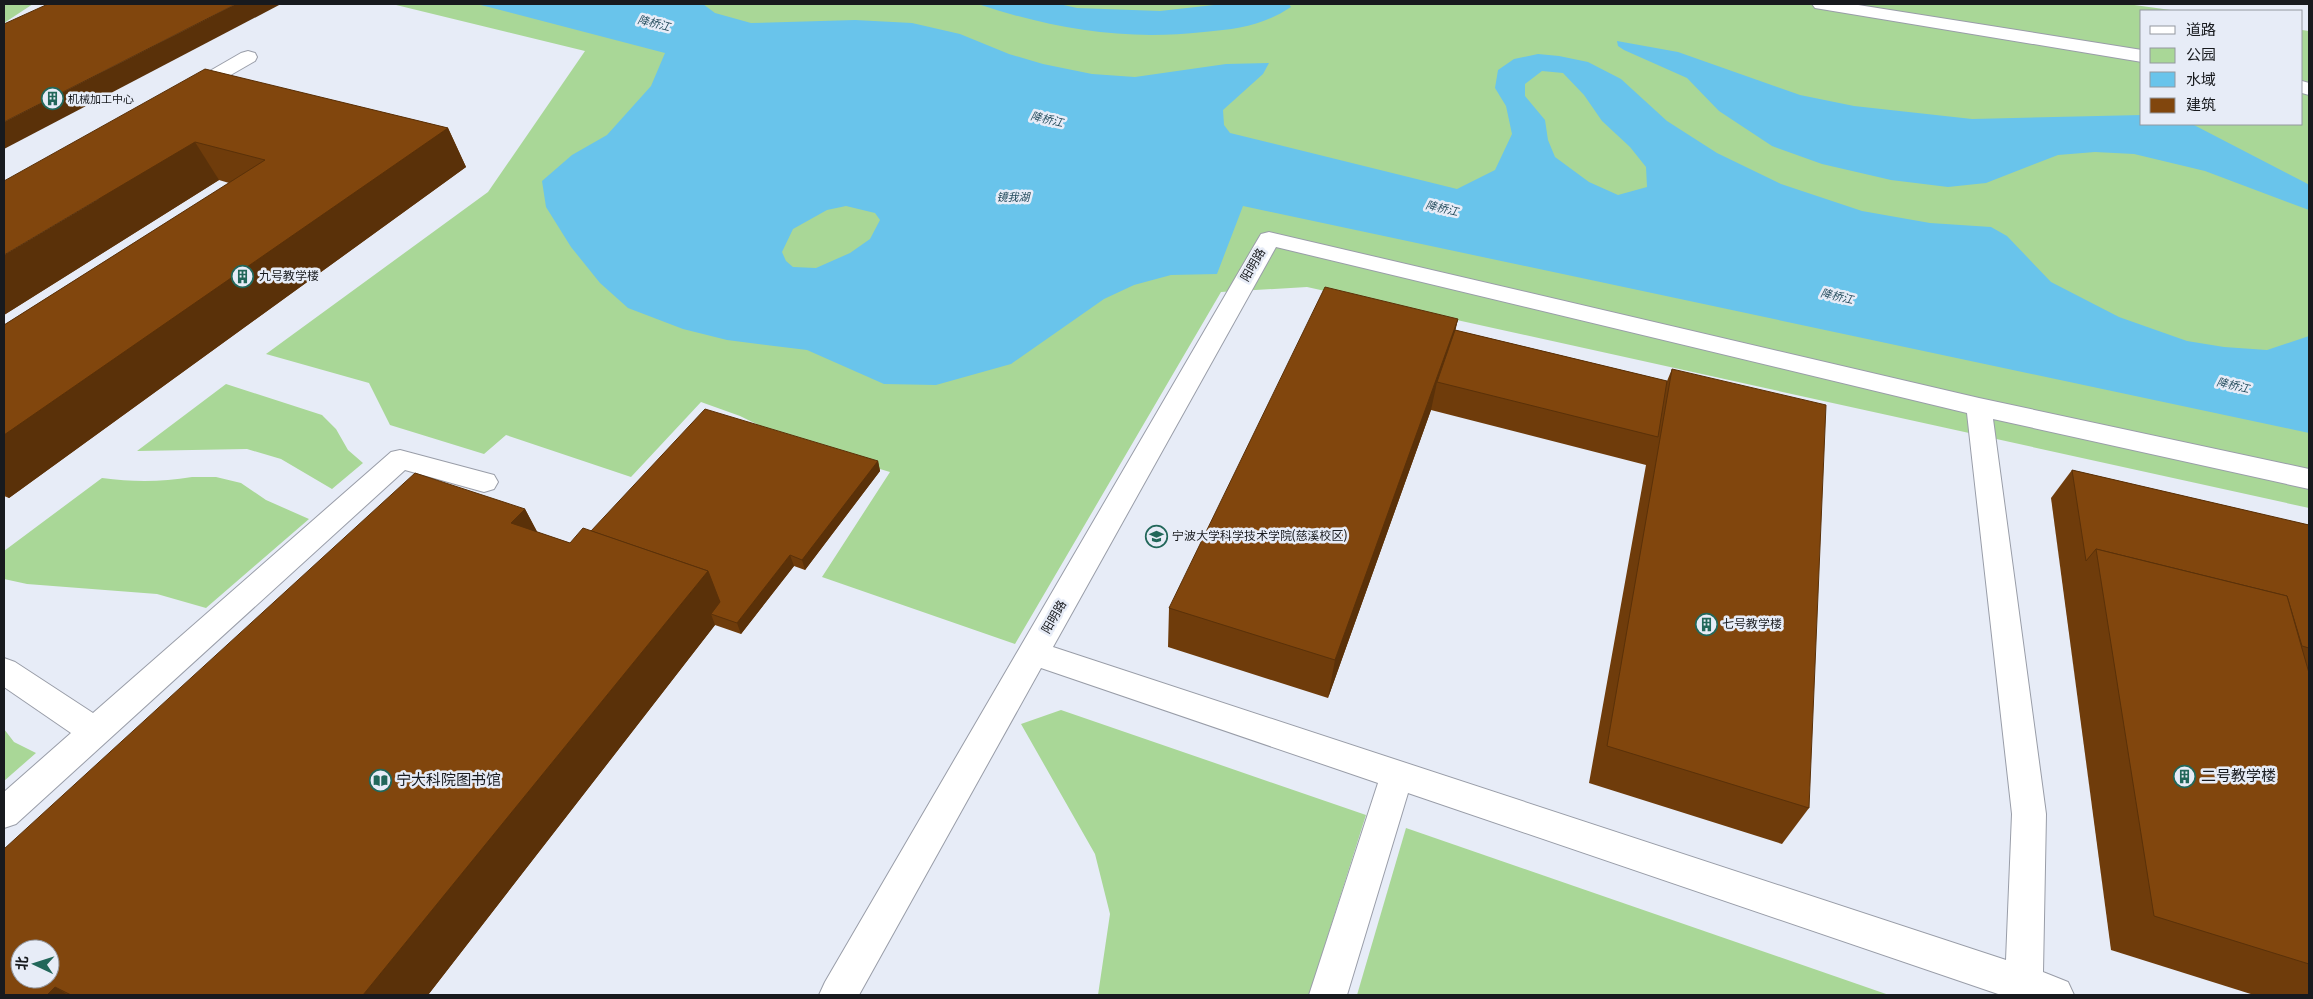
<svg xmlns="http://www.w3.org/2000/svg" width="2313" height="999" font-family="'Fira Sans Condensed','Noto Sans SC',sans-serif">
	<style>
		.green { fill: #a9d797 }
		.water { fill: #69c4eb; fill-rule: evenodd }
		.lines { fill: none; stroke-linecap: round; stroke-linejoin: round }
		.minor-casing { stroke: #999da8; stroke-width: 2 }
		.minor { fill: #fff; fill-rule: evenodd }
		.wall { fill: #6f3c0b }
		.shaded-wall { fill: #5a3109 }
		.building { fill: #81460d; stroke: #5a3109; fill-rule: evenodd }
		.labels { text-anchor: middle; stroke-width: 5; stroke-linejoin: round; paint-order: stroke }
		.far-water-label { font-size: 11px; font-style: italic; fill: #224a5b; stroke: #e7ecf7 }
		.far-poi-label { font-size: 11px; fill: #181a1e; stroke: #e7ecf7; text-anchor: start }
		.street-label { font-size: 12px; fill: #181a1e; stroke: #e7ecf7 }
		.poi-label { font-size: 12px; fill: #181a1e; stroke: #e7ecf7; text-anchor: start }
		.near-poi-label { font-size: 15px; fill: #181a1e; stroke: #e7ecf7; text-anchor: start }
	</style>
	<rect width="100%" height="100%" fill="#e7ecf7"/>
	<g class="green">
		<polygon points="4,4 33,4 4,23"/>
		<polygon points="392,4 2127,4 2178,11 2142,11 2142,124 2302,124 2302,30 2309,31 2309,508 1307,287 1221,292 1015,644 822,577 890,472 799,445 740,416 701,402 631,477 506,435 484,454 390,425 369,383 266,354 488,192 585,51"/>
		<polygon points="226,384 322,415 336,429 348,450 363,463 332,489 281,459 247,449 137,451"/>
		<path d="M192,477h24l25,6 25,17 43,19 -103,89 -49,-14 -130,-10 -23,-5v-28l98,-73c31,4 59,4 90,-1z"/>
		<polygon points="1061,710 1366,815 1309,995 1098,995 1110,914 1095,854 1021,724"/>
		<polygon points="4,729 14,742 36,753 4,781"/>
		<polygon points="1406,828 1889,995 1357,995"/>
	</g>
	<g class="water">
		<path d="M477,4h226l12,9 36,10 104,-3 57,3 48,11 49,20 34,10 49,10 43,3 91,-13 43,-1 -6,11 -40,36 1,15 6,8 227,56 38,-19 17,-36 -6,-28 -11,-18 3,-18 16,-11 24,-5 21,2 29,6 33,17 46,42 50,32 64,31 81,27 68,12 61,4 16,9 44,46 68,35 68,24 37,6 43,3 42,-14v97l-1066,-227 -26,68 -46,1 -37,10 -30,14 -93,65 -75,21 -52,-1 -77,-34 -80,-10 -44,-11 -55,-21 -28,-25 -29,-36 -25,-40 -4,-26 30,-26 35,-20 44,-49 14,-33zM1542,71l21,2 21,22 18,26 28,26 16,20 1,20 -29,8 -29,-13 -34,-25 -7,-17 -3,-20 -20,-24v-12zM846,206l29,7 5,7 -10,19 -20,14 -34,15 -23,-1 -7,-6 -4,-9 11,-23 34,-19z"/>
		<path d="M978,4h81l18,4 83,3 63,-7h66l2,3c-29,19 -53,22 -87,25 -80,9 -151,-3 -226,-28z"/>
		<polygon points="1617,41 1678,52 1800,95 1854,106 1972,119 2142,115 2142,124 2192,124 2306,183 2309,185 2309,210 2205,171 2134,154 2095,152 2058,155 1986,183 1948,187 1891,180 1822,164 1772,146 1719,111 1687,78 1624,50 1618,46"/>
	</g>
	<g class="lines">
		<defs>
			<g id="minor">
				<polygon points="1812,4 1852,4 2142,50 2142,62 1821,9 1815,8"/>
				<polygon points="248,51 255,53 257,57 255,61 196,95 189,97 182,95 179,91 182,87 241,53"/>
				<polygon points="2302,81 2309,83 2309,95 2302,93"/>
				<path d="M1269,232l710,166 330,71v20l-316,-70 53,395 -3,158 25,10 6,13h-73l-593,-202 -61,202h-38l69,-212 -337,-115 -182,327h-40l6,-13 433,-743 3,-5zM1276,247l691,166 45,401 -6,146 -953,-313z"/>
				<polygon points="400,450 494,475 498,482 494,489 484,492 405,470 16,824 4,828 4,792 71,733 4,687 4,658 15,662 93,713 391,452"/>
			</g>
		</defs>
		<use href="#minor" class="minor-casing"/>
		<use href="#minor" class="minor"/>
	</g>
	<g class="wall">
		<polygon points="205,69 448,128 466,167 9,498 4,496 4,325 229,183 219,180 4,315"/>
		<polygon points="1458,319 1455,330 1667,381 1672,369 1809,808 1782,844 1589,783 1646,465 1431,410 1328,698 1168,647 1169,608"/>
		<polygon points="878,461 880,471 805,570 794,566 741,634 715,625 428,995 4,995 525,509 537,532 570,543 591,531"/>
		<polygon points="2072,470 2309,525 2309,995 2254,995 2111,950 2051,498"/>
	</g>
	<g class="shaded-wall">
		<polygon points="236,4 281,4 4,149 4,122"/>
		<polygon points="448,128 466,167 9,498 4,493 4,435"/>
		<polygon points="195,142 219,180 4,315 4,255"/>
		<polygon points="1458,319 1449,359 1437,382 1431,410 1328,698 1335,660"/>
		<polygon points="878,461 880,471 805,570 802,560"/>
		<polygon points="525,509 548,552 511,523"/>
		<polygon points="790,555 794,566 741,634 737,623"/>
		<polygon points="708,571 725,613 711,614 715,625 428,995 363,995"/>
		<polygon points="55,987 68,995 47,995"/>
	</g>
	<g class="building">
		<polygon points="48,4 236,4 4,122 4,24"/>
		<polygon points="205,69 448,128 4,435 4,325 265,160 195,142 4,255 4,181"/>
		<polygon points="1325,287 1458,319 1335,660 1169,608"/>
		<polygon points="1455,330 1667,381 1658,437 1437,382"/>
		<polygon points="1672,369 1826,405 1809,808 1607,746"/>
		<polygon points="705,409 878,461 802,560 790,555 737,623 711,614 720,602 708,571 591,531"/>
		<polygon points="2072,470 2309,525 2309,648 2302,646 2287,596 2096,549 2086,561"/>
		<path d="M415,473l110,36 -14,14 59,20 13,-15 125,43 -345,424h-292l-16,-8 -8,8h-43v-146zM20,949h30v30h-30z"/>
		<polygon points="2096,549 2287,596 2309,673 2309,964 2154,916"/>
	</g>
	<defs>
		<symbol id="building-ring" viewBox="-11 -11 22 22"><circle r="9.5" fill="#e7ecf7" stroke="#22675a" stroke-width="1.5"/><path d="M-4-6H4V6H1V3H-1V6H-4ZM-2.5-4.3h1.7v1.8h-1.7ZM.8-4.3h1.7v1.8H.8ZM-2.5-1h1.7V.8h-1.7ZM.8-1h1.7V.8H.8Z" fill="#22675a"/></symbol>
		<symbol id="university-ring" viewBox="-11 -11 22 22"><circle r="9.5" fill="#e7ecf7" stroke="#22675a" stroke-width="1.5"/><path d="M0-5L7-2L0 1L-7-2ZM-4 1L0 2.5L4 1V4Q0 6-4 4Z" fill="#22675a"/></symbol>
		<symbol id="library-ring" viewBox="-11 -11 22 22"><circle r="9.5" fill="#e7ecf7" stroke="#22675a" stroke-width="1.5"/><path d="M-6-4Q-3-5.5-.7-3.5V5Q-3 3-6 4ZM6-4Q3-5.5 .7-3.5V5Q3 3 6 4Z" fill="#22675a"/></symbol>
	</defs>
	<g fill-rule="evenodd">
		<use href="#building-ring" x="40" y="86" width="25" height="25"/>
		<use href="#building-ring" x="230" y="264" width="25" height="25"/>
		<use href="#university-ring" x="1144" y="524" width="25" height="25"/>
		<use href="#building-ring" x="1694" y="612" width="25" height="25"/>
		<use href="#building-ring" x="2172" y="764" width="25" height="25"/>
		<use href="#library-ring" x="368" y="768" width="25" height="25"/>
	</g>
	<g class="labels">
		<g class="far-water-label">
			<text transform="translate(654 23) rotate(14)" y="4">降桥江</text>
			<text transform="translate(1047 119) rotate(13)" y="4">降桥江</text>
			<text x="1013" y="201">镜我湖</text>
			<text transform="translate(1442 208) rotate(13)" y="4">降桥江</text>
			<text transform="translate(1837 296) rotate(13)" y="4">降桥江</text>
			<text transform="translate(2233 385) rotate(13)" y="4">降桥江</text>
		</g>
		<g class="far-poi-label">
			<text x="68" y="103">机械加工中心</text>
		</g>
		<g class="street-label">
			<text transform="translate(1253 265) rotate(-60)" y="4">阳明路</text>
			<text transform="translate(1054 617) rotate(-60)" y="4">阳明路</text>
		</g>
		<g class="poi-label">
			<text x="259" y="280">九号教学楼</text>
			<text x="1172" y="540">宁波大学科学技术学院(慈溪校区)</text>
			<text x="1722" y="628">七号教学楼</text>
		</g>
		<g class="near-poi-label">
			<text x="2201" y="781">二号教学楼</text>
			<text x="396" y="785">宁大科院图书馆</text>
		</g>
	</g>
	<rect width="2313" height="999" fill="none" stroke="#181a1e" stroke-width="10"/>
	<rect x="2140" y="10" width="162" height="115" fill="#e7ecf7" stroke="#9498a0"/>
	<rect x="2150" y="26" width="25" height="8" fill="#ffffff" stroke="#9498a0"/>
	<text x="2186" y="35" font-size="15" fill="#181a1e">道路</text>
	<rect x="2150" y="48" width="25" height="15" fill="#a9d797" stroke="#9498a0"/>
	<text x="2186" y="60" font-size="15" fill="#181a1e">公园</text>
	<rect x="2150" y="72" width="25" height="15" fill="#69c4eb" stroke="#9498a0"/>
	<text x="2186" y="85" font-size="15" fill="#181a1e">水域</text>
	<rect x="2150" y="98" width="25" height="15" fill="#81460d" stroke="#9498a0"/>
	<text x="2186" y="110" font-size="15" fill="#181a1e">建筑</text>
	<g transform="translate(35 964) rotate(274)"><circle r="24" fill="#e7ecf7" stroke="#9498a0"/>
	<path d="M0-4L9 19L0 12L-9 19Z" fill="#22675a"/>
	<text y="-8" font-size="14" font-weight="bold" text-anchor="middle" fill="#181a1e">北</text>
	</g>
</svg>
